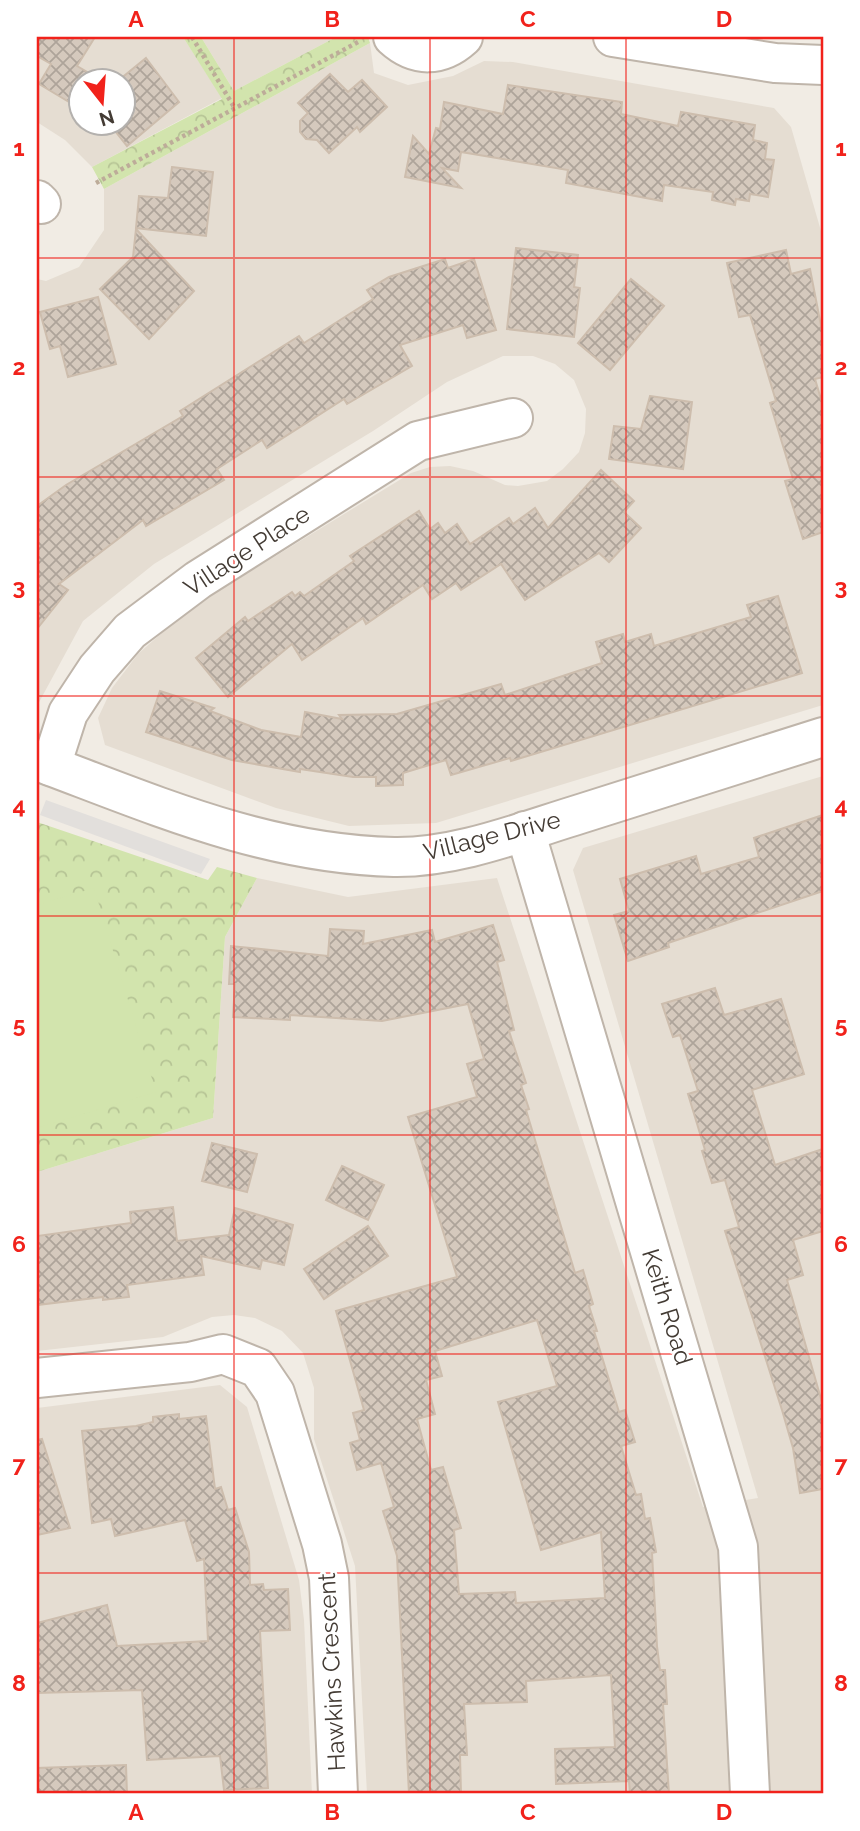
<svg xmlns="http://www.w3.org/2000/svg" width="860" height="1831" font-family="Raleway,sans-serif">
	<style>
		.residential { fill: #e5ddd2; fill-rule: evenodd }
		.park { fill: url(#park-crowns) }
		.pitch { fill: #d2e4ad }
		.parking { fill: #e2dfdc }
		.building { fill: url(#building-cross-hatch); stroke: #cdbdad; stroke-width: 2; fill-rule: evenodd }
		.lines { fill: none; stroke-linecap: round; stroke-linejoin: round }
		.minor-casing { stroke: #bfb5aa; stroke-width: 42 }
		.path { stroke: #bdac99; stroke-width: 4.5; stroke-dasharray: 3.5 3.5; stroke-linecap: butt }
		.minor { stroke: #fff; stroke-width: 38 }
		.grid { fill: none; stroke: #f1221b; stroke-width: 2; stroke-opacity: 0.55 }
		.labels { text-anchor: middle; stroke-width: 5; stroke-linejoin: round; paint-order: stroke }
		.street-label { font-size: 24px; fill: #433b34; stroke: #fff }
		.neatline { fill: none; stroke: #f1221b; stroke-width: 2.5 }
		.grid-label { font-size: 23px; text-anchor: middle; font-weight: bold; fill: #f1221b }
	</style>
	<defs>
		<pattern id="park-crowns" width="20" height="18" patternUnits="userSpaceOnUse" patternTransform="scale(1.75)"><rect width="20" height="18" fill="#d2e4ad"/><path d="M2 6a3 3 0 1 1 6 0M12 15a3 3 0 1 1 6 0" fill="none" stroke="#b6c495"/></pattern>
		<pattern id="building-cross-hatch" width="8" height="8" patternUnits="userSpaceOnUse" patternTransform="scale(1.75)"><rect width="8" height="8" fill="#d5c9bd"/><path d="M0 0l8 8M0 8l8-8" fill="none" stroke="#aea49a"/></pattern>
	</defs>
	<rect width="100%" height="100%" fill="#f1ece4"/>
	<g class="residential">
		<path d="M37,37h146l39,61 -130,69 -27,-27 -28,-18zM80,80h42v42h-42z"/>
		<polygon points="201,37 336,37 234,91"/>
		<polygon points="370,43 374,73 408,85 453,76 484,61 513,62 774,108 791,127 823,238 823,705 436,823 349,826 276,808 105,745 98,718 112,688 138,654 189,609 411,473 430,467 450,466 473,471 505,485 518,486 547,481 563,469 579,452 585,433 586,409 574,380 555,364 533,356 503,356 447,382 373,431 154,564 83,621 37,706 37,279 46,281 79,267 104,230 104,189"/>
		<polygon points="823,776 823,1794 367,1794 355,1566 314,1439 314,1388 303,1353 282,1331 255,1318 234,1315 212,1317 163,1337 37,1351 37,1172 213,1118 225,937 257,878 348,897 497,878 703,1507 758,1498 573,870 583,848"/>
		<polygon points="220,1385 247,1407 299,1580 304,1620 312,1794 37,1794 37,1408"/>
	</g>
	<g class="park">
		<polygon points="183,37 201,37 234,91 336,37 368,37 370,43 104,189 92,167 222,99"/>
		<polygon points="37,822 208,880 217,867 257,878 225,937 213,1118 37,1172"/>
	</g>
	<polygon class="pitch" points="94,888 156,1092 37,1128 37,905"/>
	<polygon class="parking" points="46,800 210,859 201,874 40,815"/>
	<g class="building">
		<polygon points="37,37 95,37 77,66 101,80 80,80 80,87 69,102 39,84 51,64 37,56"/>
		<polygon points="146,58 179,102 127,146 108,122 122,122 122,80 119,80"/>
		<polygon points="330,74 348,92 362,80 387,107 360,132 357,127 329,153 317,140 306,139 300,132 300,121 308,113 298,103"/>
		<polygon points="508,85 622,102 621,114 678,126 681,112 755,125 753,140 767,143 765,159 774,160 768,197 750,194 749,201 736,199 735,205 712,200 713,192 664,185 662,201 566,183 568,170 461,152 458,171 442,168 461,188 405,177 413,136 429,154 436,128 440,129 444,102 503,114"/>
		<polygon points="172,167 213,172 206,236 136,228 139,196 168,198"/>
		<polygon points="136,229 194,291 149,339 100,289 133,257"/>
		<polygon points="516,248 578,255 574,287 580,288 574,337 507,329"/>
		<polygon points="786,250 791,274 810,269 823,336 823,377 815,379 823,406 823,532 803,539 785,481 793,479 770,403 776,401 750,315 739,317 727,263"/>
		<polygon points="445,259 448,268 474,259 496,330 467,338 463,325 400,345 412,366 347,404 344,399 267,448 262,440 217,469 224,480 146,526 143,520 59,584 68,590 37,629 37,506 66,485 183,416 180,411 299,336 304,343 373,299 367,290 389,277"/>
		<polygon points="631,279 664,306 610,370 578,343"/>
		<polygon points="98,297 116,364 68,377 60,346 50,349 40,312"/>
		<polygon points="650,396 692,402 683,469 609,459 614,426 641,429"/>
		<polygon points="601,470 634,501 624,512 641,528 609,562 599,553 525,600 501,564 461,590 456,583 432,599 423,585 366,624 363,618 302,660 292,644 228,697 196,658 245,617 248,621 292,592 295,596 300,592 304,596 354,561 350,556 419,511 430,529 438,523 445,533 457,524 470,544 509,518 513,524 535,508 548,528"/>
		<polygon points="778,596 802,673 511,761 510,758 451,775 446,760 403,773 403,785 376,786 376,777 353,777 300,769 300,772 232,760 146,732 160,691 214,708 210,711 261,730 301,737 305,712 342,719 339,715 397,714 501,684 505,695 602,663 596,642 623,634 625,642 651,634 654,646 751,617 747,605"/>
		<polygon points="823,815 823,891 668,943 669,947 628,961 614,915 629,911 620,879 696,856 701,874 759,857 754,838"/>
		<path d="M493,925l11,35 -7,2 17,68 -5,1 17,52 -5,2 8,24 -3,1 49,163 8,-3 10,34 -4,2 8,25h-3l25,81 6,-2 10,32 -14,4 15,49 5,-1 4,25 5,-1 6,34 -4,1 5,93 3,24h5l2,34h-4l6,90h-39l-1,-13 -73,3 -1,-35 60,-2 -4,-72 -85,6 1,21 -63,2 3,51h-7l1,39h-52l-12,-238 -14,-45 11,-4 -13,-44 -24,7 -7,-27 10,-3 -7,-27 11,-3 -28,-99 121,-34 -49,-160 69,-20 -10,-33 17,-5 -16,-55 -86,17 -92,-6v5l-57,-3 2,-33h-6l2,-38 97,10 2,-27 34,2 -1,13 69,-14 3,12zM537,1320l20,66 -59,16 43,148 60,-18 4,66 -89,5 -1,-11 -56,2 -5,-64 7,-2 -18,-61 -12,3 -14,-51 18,-5 -9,-34 16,-4 -7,-25z"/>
		<polygon points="715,988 724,1015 781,999 804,1074 752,1090 775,1165 823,1149 823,1231 793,1240 803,1275 787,1280 823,1406 823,1489 800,1493 793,1448 782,1410 725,1231 739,1227 725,1180 712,1183 702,1151 705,1150 688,1094 698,1091 680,1035 673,1037 662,1004"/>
		<polygon points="212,1143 257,1154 247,1192 202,1181"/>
		<polygon points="342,1166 384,1185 368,1220 326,1200"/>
		<polygon points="173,1207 177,1241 229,1235 235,1208 293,1225 284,1265 262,1260 260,1269 201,1256 204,1275 127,1285 129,1297 103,1300 103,1297 37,1305 37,1236 131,1223 130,1212"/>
		<polygon points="368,1226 388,1256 324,1299 304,1269"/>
		<polygon points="179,1414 179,1419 206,1416 215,1489 221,1487 228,1510 235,1508 249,1552 250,1585 263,1584 264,1590 288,1589 290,1630 260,1631 268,1788 224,1790 220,1756 147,1760 142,1690 37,1693 37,1623 107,1605 117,1646 208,1641 204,1559 197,1561 185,1520 115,1536 111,1519 92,1523 82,1431 136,1426 153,1422 153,1417"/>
		<polygon points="42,1439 70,1528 37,1535 37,1440"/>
		<polygon points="126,1765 127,1794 37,1794 37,1768"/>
	</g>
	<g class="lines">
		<defs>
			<g id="minor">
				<path d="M393,37c23,21 48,20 70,0"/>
				<polyline points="613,37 775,63 823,65"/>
				<polyline points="37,200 41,204"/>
				<path d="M37,761c118,44 228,93 357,96 62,1 127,-25 186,-43 81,-26 162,-52 243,-77"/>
				<polyline points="51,766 68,713 97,669 130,631 198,580 418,441 513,418"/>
				<polyline points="525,831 738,1547 750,1794"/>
				<polyline points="37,1378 190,1362 223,1354 258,1368 275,1393 322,1544 329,1578 338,1794"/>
			</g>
		</defs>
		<use href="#minor" class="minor-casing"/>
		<g class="path">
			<polyline points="192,37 234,107"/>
			<polyline points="96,183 360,41"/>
		</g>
		<use href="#minor" class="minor"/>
	</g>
	<path class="grid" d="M234,37v1757M430,37v1757M626,37v1757M37,258h786M37,477h786M37,696h786M37,916h786M37,1135h786M37,1354h786M37,1573h786"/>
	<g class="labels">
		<g class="street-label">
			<text transform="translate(247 551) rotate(-33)" y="8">Village Place</text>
			<text transform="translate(492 836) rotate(-14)" y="8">Village Drive</text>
			<text transform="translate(667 1307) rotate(73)" y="8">Keith Road</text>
			<text transform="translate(332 1672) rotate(-93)" y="8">Hawkins Crescent</text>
		</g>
	</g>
	<rect width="860" height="1831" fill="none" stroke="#ffffff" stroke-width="77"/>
	<g transform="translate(102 102) rotate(163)"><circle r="33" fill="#ffffff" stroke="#b4b1ae" stroke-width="2"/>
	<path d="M0-5L12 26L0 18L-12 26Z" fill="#f1221b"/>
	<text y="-10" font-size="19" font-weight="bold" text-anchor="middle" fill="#433b34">N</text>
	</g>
	<rect x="38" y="38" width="784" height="1754" class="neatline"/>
	<g class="grid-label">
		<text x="136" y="27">A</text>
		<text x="332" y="27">B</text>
		<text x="528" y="27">C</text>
		<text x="724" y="27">D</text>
		<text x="19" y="156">1</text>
		<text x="841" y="156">1</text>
		<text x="19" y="375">2</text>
		<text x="841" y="375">2</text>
		<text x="19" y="595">3</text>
		<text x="841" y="595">3</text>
		<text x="19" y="814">4</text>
		<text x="841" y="814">4</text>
		<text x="19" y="1033">5</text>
		<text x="841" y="1033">5</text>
		<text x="19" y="1252">6</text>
		<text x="841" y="1252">6</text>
		<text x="19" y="1472">7</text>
		<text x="841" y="1472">7</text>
		<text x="19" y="1691">8</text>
		<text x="841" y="1691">8</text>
		<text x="136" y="1820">A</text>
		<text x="332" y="1820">B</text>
		<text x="528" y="1820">C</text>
		<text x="724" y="1820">D</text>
	</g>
</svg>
